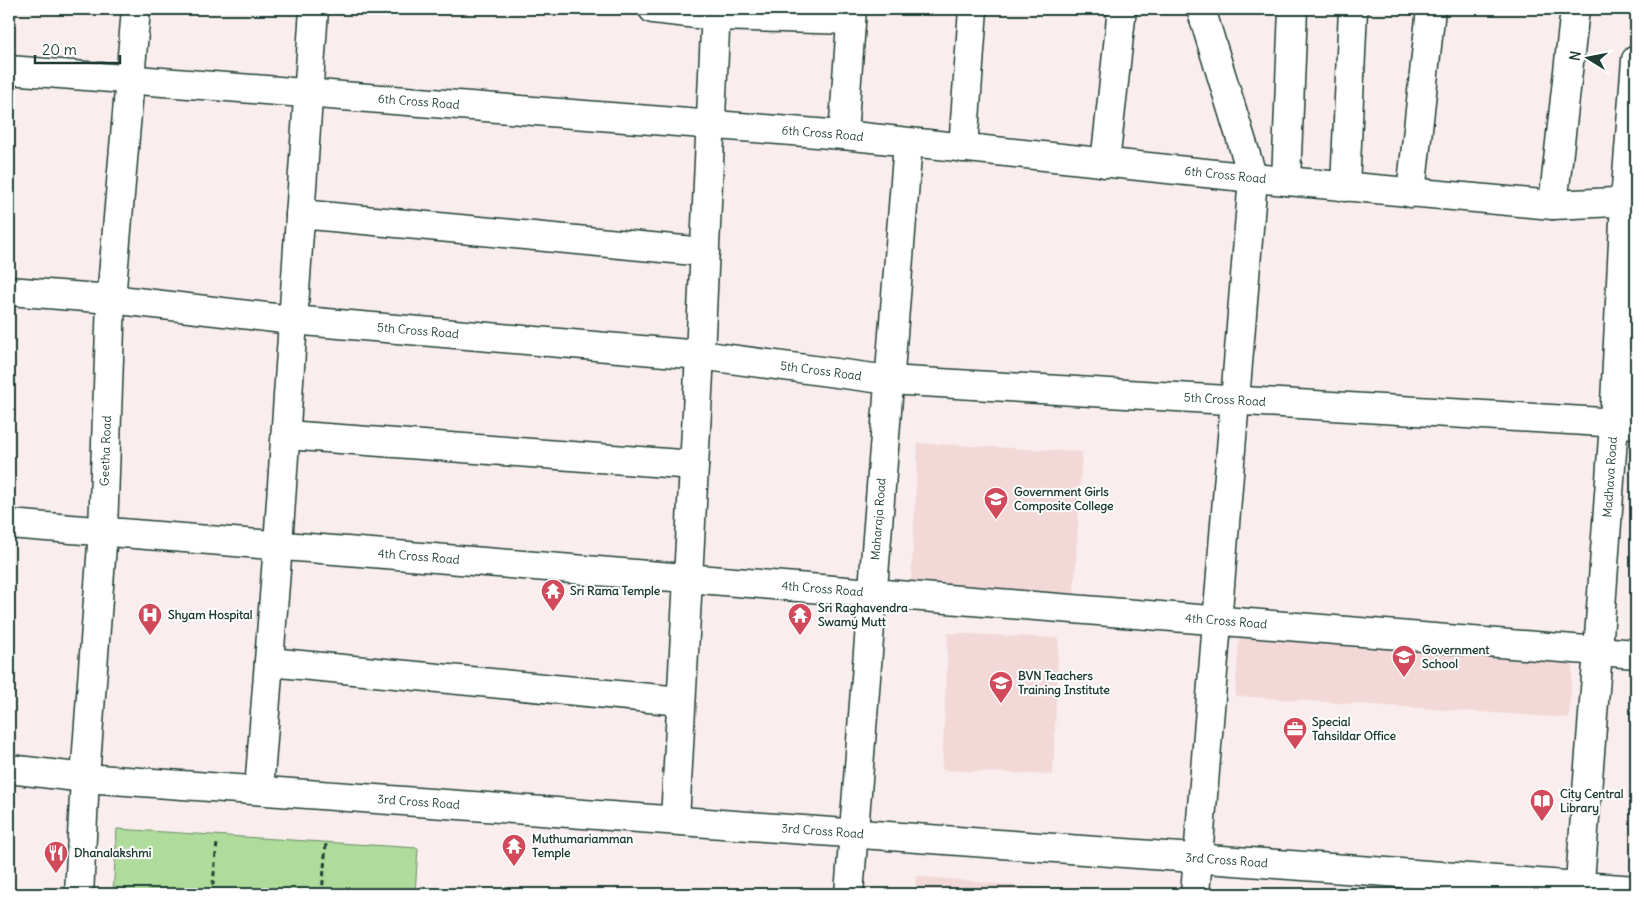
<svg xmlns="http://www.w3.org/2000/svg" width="1645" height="903" font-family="Delius,sans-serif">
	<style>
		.built { fill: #f2d9d8 }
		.green { fill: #afdc9a; stroke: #678c67 }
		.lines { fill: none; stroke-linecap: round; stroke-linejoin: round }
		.minor-casing { stroke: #1f3d34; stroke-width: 31 }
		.secondary-casing { stroke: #1f3d34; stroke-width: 31 }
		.path { stroke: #1f3d34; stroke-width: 3; stroke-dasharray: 5 4; stroke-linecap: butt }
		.minor { stroke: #fff; stroke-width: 28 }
		.secondary { stroke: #fff; stroke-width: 28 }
		.labels { text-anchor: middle; stroke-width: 4; stroke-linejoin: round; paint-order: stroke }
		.street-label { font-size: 12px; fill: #1f3d34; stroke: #fff }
		.poi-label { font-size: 12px; font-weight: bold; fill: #1f3d34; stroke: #fff; text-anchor: start }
	</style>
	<rect width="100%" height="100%" fill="#f9eeed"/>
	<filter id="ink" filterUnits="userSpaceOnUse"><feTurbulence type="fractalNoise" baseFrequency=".02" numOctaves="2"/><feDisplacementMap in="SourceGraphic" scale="10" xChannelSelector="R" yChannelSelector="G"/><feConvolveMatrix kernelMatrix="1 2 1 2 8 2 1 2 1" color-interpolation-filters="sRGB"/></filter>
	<g filter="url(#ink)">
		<g class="built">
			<polygon points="918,443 1082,452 1074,596 911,587"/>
			<polygon points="948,633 1059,638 1053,775 942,770"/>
			<polygon points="1239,638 1573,661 1569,718 1235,696"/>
			<polygon points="916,876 1106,894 915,894"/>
		</g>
		<polygon class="green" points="117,829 418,848 415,894 113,894"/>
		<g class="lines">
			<defs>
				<g id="minor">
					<polyline points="653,9 715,16 851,20"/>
					<path id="s1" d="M9,70l834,65 410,43 300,27 83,-4"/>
					<polyline points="843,135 852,9"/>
					<polyline points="963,148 973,9"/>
					<polyline points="1105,163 1122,9"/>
					<polyline points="1286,181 1293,9"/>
					<polyline points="1345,187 1353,9"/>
					<polyline points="1411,193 1431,9"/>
					<polyline points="1553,205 1575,9"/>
					<polyline points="300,214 705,252"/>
					<path id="s2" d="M9,291l102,8 181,21 408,35 189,25 747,44"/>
					<polyline points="286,435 694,465"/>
					<path id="s3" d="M9,524l1627,130"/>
					<polyline points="269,662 681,701"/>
					<path id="s4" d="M9,769l76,9 1551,112"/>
					<polyline points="259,790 278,545 314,9"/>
					<polyline points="675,820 700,355 716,9"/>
					<path id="s5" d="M849,894l59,-751"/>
					<polyline points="1195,894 1253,178 1201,9"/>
					<path id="s6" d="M1579,894l19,-243 16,-228 11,-222 11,-141"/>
				</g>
				<g id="secondary">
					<path id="s7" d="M79,894l6,-116 18,-247 8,-232 25,-290"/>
				</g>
			</defs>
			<use href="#minor" class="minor-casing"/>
			<use href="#secondary" class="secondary-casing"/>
			<g class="path">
				<polyline points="212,894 217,843"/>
				<polyline points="322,894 326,843"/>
			</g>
			<use href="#minor" class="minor"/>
			<use href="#secondary" class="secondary"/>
		</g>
	</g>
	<defs>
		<symbol id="school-pin" viewBox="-11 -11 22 30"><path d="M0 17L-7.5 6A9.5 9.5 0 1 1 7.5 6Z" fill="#d1495b" stroke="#fff"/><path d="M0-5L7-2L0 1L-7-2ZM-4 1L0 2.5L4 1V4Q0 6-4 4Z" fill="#fff"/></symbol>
		<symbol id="temple-pin" viewBox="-11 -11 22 30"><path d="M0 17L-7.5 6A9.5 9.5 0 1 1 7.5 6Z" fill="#d1495b" stroke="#fff"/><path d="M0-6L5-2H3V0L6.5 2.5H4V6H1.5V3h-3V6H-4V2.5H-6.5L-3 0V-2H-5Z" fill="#fff"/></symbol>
		<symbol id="hospital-pin" viewBox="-11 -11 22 30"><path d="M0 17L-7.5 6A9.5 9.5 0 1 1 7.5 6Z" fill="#d1495b" stroke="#fff"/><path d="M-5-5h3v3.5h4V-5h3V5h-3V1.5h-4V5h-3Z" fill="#fff"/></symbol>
		<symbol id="university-pin" viewBox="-11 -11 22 30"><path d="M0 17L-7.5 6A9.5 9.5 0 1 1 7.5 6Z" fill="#d1495b" stroke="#fff"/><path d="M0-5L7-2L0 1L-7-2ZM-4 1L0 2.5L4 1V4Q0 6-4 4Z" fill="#fff"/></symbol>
		<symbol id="office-pin" viewBox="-11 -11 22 30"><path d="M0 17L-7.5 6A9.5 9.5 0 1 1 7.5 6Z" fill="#d1495b" stroke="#fff"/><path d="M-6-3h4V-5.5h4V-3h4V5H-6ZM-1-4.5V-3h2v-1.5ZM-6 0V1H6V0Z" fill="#fff"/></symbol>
		<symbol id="library-pin" viewBox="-11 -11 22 30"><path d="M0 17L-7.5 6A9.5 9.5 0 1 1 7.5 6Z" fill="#d1495b" stroke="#fff"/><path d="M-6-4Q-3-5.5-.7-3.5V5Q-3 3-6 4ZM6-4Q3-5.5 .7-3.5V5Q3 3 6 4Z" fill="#fff"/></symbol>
		<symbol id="restaurant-pin" viewBox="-11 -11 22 30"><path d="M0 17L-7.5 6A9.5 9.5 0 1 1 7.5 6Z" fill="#d1495b" stroke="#fff"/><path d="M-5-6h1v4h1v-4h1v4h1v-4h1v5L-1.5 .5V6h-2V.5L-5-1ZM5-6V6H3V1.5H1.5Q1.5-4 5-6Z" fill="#fff"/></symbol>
	</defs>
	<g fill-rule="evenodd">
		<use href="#school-pin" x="982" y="485" width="28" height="38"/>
		<use href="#temple-pin" x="539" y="577" width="28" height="38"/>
		<use href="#hospital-pin" x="136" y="601" width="28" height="38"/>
		<use href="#temple-pin" x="786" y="601" width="28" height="38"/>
		<use href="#school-pin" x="1390" y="643" width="28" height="38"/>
		<use href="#university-pin" x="987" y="669" width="28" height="38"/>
		<use href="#office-pin" x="1281" y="715" width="28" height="38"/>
		<use href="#library-pin" x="1528" y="787" width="28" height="38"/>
		<use href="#temple-pin" x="500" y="832" width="28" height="38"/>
		<use href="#restaurant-pin" x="42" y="839" width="28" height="38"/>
	</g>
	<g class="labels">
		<g class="street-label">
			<text dy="4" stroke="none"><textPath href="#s1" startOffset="411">6th Cross Road</textPath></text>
			<text dy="4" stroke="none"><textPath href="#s1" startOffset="816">6th Cross Road</textPath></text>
			<text dy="4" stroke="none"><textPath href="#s1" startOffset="1221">6th Cross Road</textPath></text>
			<text dy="4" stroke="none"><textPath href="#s2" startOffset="411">5th Cross Road</textPath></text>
			<text dy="4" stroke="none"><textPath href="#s2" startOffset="816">5th Cross Road</textPath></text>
			<text dy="4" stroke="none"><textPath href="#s2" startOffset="1221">5th Cross Road</textPath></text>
			<text dy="4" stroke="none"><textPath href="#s7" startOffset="444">Geetha Road</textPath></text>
			<text dy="4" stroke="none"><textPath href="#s6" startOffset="418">Madhava Road</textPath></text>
			<text dy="4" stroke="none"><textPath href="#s5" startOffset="376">Maharaja Road</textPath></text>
			<text dy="4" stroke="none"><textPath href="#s3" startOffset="411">4th Cross Road</textPath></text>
			<text dy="4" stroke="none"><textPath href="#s3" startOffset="816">4th Cross Road</textPath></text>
			<text dy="4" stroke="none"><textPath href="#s3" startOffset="1221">4th Cross Road</textPath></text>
			<text dy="4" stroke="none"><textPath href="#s4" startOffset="411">3rd Cross Road</textPath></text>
			<text dy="4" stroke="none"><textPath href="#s4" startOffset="816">3rd Cross Road</textPath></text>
			<text dy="4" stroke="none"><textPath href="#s4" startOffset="1221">3rd Cross Road</textPath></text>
		</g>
		<g class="poi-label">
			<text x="1014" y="496">Government Girls<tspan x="1014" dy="14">Composite College</tspan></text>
			<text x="570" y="595">Sri Rama Temple</text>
			<text x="818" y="612">Sri Raghavendra<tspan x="818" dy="14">Swamy Mutt</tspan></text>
			<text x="168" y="619">Shyam Hospital</text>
			<text x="1422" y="654">Government<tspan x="1422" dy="14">School</tspan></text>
			<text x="1018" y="680">BVN Teachers<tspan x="1018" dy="14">Training Institute</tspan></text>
			<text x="1312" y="726">Special<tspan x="1312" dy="14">Tahsildar Office</tspan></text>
			<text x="1560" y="798">City Central<tspan x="1560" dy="14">Library</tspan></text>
			<text x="532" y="843">Muthumariamman<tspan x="532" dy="14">Temple</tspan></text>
			<text x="74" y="857">Dhanalakshmi</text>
		</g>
	</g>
	<rect width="1645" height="903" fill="none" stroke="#fff" stroke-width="30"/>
	<rect x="15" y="15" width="1615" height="873" fill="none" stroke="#1f3d34" stroke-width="2" filter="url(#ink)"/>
	<g transform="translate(1588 58) rotate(280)" stroke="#ffffff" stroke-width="4" paint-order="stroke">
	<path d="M0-4L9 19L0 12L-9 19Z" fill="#1f3d34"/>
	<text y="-8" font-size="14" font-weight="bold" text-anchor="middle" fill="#1f3d34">N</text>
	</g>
	<path d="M35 55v8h85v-8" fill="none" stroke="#1f3d34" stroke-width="2.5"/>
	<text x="42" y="55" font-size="15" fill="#1f3d34" stroke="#ffffff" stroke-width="4" paint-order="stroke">20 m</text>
</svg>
